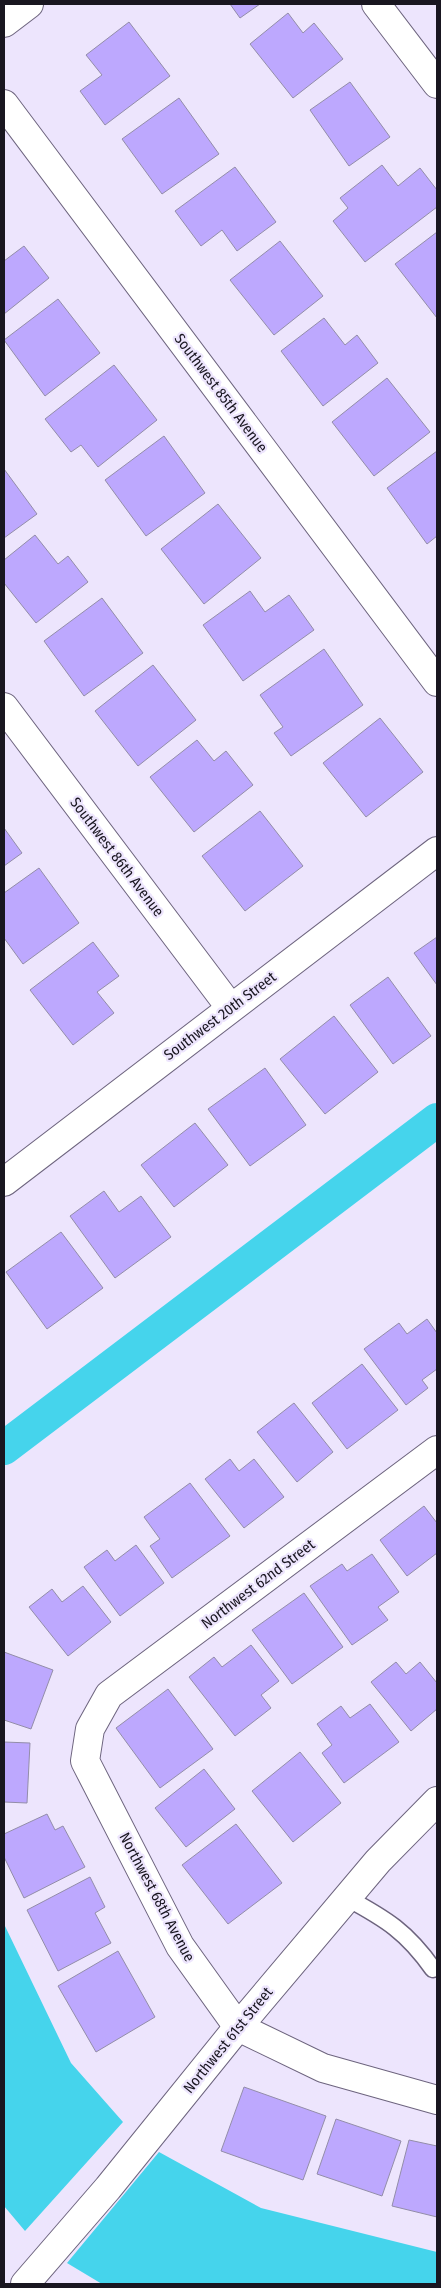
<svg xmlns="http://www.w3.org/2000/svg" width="441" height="2288" font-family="'Fira Sans Condensed',sans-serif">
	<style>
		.water { fill: #45d4ec }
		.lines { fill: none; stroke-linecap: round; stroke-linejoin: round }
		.canal { stroke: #45d4ec; stroke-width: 34 }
		.building { fill: #bda8fe; stroke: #938da9 }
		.lane-casing { stroke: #6d647e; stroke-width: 19 }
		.street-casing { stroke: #6d647e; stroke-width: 30 }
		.lane { stroke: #fff; stroke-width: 16 }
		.street { stroke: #fff; stroke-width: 28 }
		.labels { text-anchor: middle; stroke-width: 4.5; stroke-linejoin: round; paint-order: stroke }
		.street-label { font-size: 15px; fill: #191620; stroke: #ede5fd }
	</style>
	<rect width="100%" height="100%" fill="#ede5fd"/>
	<g class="water">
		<polygon points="4,1924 71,2063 123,2122 25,2231 4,2206"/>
		<polygon points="159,2152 261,2208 437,2252 437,2284 102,2284 67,2263"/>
	</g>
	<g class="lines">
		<polyline class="canal" points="4,1448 437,1120"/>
	</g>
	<g class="building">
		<polygon points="230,4 260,4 240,18"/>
		<polygon points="288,13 303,33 314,23 343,59 293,98 250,44"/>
		<polygon points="129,22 170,76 105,125 80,91 102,75 86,55"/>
		<polygon points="350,82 390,137 349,166 310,110"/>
		<polygon points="179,98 219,154 162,194 122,139"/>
		<polygon points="382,165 398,186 420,168 437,190 437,207 365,262 333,221 348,208 340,198"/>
		<polygon points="235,167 276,222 237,251 222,230 201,246 175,211"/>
		<polygon points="437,232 437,318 395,264"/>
		<polygon points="280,241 323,296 274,335 230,280"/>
		<polygon points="24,246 49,278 4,314 4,261"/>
		<polygon points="58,299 100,353 45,396 4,340"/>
		<polygon points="324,318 345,345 357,335 378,363 323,406 281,351"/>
		<polygon points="114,365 157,420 98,467 81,445 71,452 45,419"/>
		<polygon points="387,378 430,432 374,476 332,422"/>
		<polygon points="164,436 205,493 146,536 105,480"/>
		<polygon points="437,451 437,536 427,544 387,488"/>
		<polygon points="4,469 37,514 4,538"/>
		<polygon points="218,504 261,558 204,604 161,549"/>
		<polygon points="35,535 58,564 68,556 88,582 36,623 4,583 4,560"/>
		<polygon points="250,591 265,612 289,595 314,630 243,681 203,625"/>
		<polygon points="102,598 143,653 84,696 44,641"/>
		<polygon points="324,649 363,705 291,756 274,733 283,727 260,695"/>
		<polygon points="153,665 196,720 138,766 95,711"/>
		<polygon points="380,718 423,772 366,817 323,763"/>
		<polygon points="197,740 214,761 226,751 253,785 194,832 150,777"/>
		<polygon points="260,811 303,866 245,911 202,856"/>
		<polygon points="4,828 22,853 4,866"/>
		<polygon points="39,868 79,923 23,964 4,938 4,893"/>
		<polygon points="437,937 437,985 414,953"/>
		<polygon points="93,942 119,976 97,992 114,1013 73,1045 30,990"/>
		<polygon points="388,977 431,1036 393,1064 350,1005"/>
		<polygon points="334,1016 378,1072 325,1114 280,1059"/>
		<polygon points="265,1068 306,1125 250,1166 208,1109"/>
		<polygon points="195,1123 228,1165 174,1207 141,1165"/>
		<polygon points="104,1191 119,1212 141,1196 171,1237 115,1278 70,1216"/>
		<polygon points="61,1232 103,1288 47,1329 6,1272"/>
		<polygon points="427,1319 437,1333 437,1369 422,1380 428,1388 406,1405 364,1349 399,1323 407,1334"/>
		<polygon points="362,1364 398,1410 347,1449 312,1403"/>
		<polygon points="294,1403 333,1452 297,1482 257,1432"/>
		<polygon points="230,1459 239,1471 254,1459 284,1497 244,1528 205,1479"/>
		<polygon points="190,1483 230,1536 172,1578 150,1546 160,1539 144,1517"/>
		<polygon points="424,1506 437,1523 437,1553 407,1576 380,1540"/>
		<polygon points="136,1545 164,1583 120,1616 84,1567 107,1550 115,1561"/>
		<polygon points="372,1554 399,1592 378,1607 388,1620 352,1645 310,1586 342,1564 347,1571"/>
		<polygon points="83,1586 111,1622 68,1656 29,1607 52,1589 62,1602"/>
		<polygon points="304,1593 343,1647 292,1684 252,1630"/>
		<polygon points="251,1645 279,1681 261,1695 271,1708 235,1736 189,1677 214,1657 222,1667"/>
		<polygon points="4,1652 53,1670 31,1729 4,1720"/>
		<polygon points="396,1662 406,1674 420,1662 437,1683 437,1709 411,1731 371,1682"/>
		<polygon points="168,1689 213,1749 160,1788 116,1728"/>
		<polygon points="370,1704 399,1742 344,1783 322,1753 332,1745 317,1724 341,1706 350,1718"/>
		<polygon points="4,1742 30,1743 27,1803 4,1802"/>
		<polygon points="300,1752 341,1803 293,1842 252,1791"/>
		<polygon points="204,1769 235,1809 186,1847 155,1808"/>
		<polygon points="47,1814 55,1830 63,1826 85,1867 24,1898 4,1857 4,1834"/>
		<polygon points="236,1824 282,1883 228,1924 182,1865"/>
		<polygon points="90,1877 105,1907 95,1913 111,1943 58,1971 27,1910"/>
		<polygon points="118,1951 155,2017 96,2052 58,1986"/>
		<polygon points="244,2087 326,2116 303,2180 221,2151"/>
		<polygon points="336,2119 401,2141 382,2196 317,2174"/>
		<polygon points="409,2140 437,2146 437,2217 392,2206"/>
	</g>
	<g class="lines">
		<defs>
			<path id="lane" d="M347,1898c39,21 60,34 86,71"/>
			<g id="street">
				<polyline points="376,4 437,84"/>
				<polyline points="4,23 29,4"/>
				<polyline points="4,104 437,682"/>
				<polyline points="4,707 230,1007"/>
				<polyline points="4,1182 437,851"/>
				<polyline points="437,1450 109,1695 90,1729 85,1761 180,1946 238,2027 323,2068 437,2100"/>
				<polyline points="25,2284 108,2188 238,2027 378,1861 437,1801"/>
			</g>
		</defs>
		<use href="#lane" class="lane-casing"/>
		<use href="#street" class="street-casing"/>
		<use href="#lane" class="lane"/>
		<use href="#street" class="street"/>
	</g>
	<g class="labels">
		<g class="street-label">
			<text transform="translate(221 393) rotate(53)" y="5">Southwest 85th Avenue</text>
			<text transform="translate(117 857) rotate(53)" y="5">Southwest 86th Avenue</text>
			<text transform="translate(220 1016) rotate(-37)" y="5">Southwest 20th Street</text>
			<text transform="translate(258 1584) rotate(-37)" y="5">Northwest 62nd Street</text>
			<text transform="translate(157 1897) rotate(62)" y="5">Northwest 68th Avenue</text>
			<text transform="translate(228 2040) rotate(-51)" y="5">Northwest 61st Street</text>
		</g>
	</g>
	<rect width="441" height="2288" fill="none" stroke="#191620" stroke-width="10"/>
</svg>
